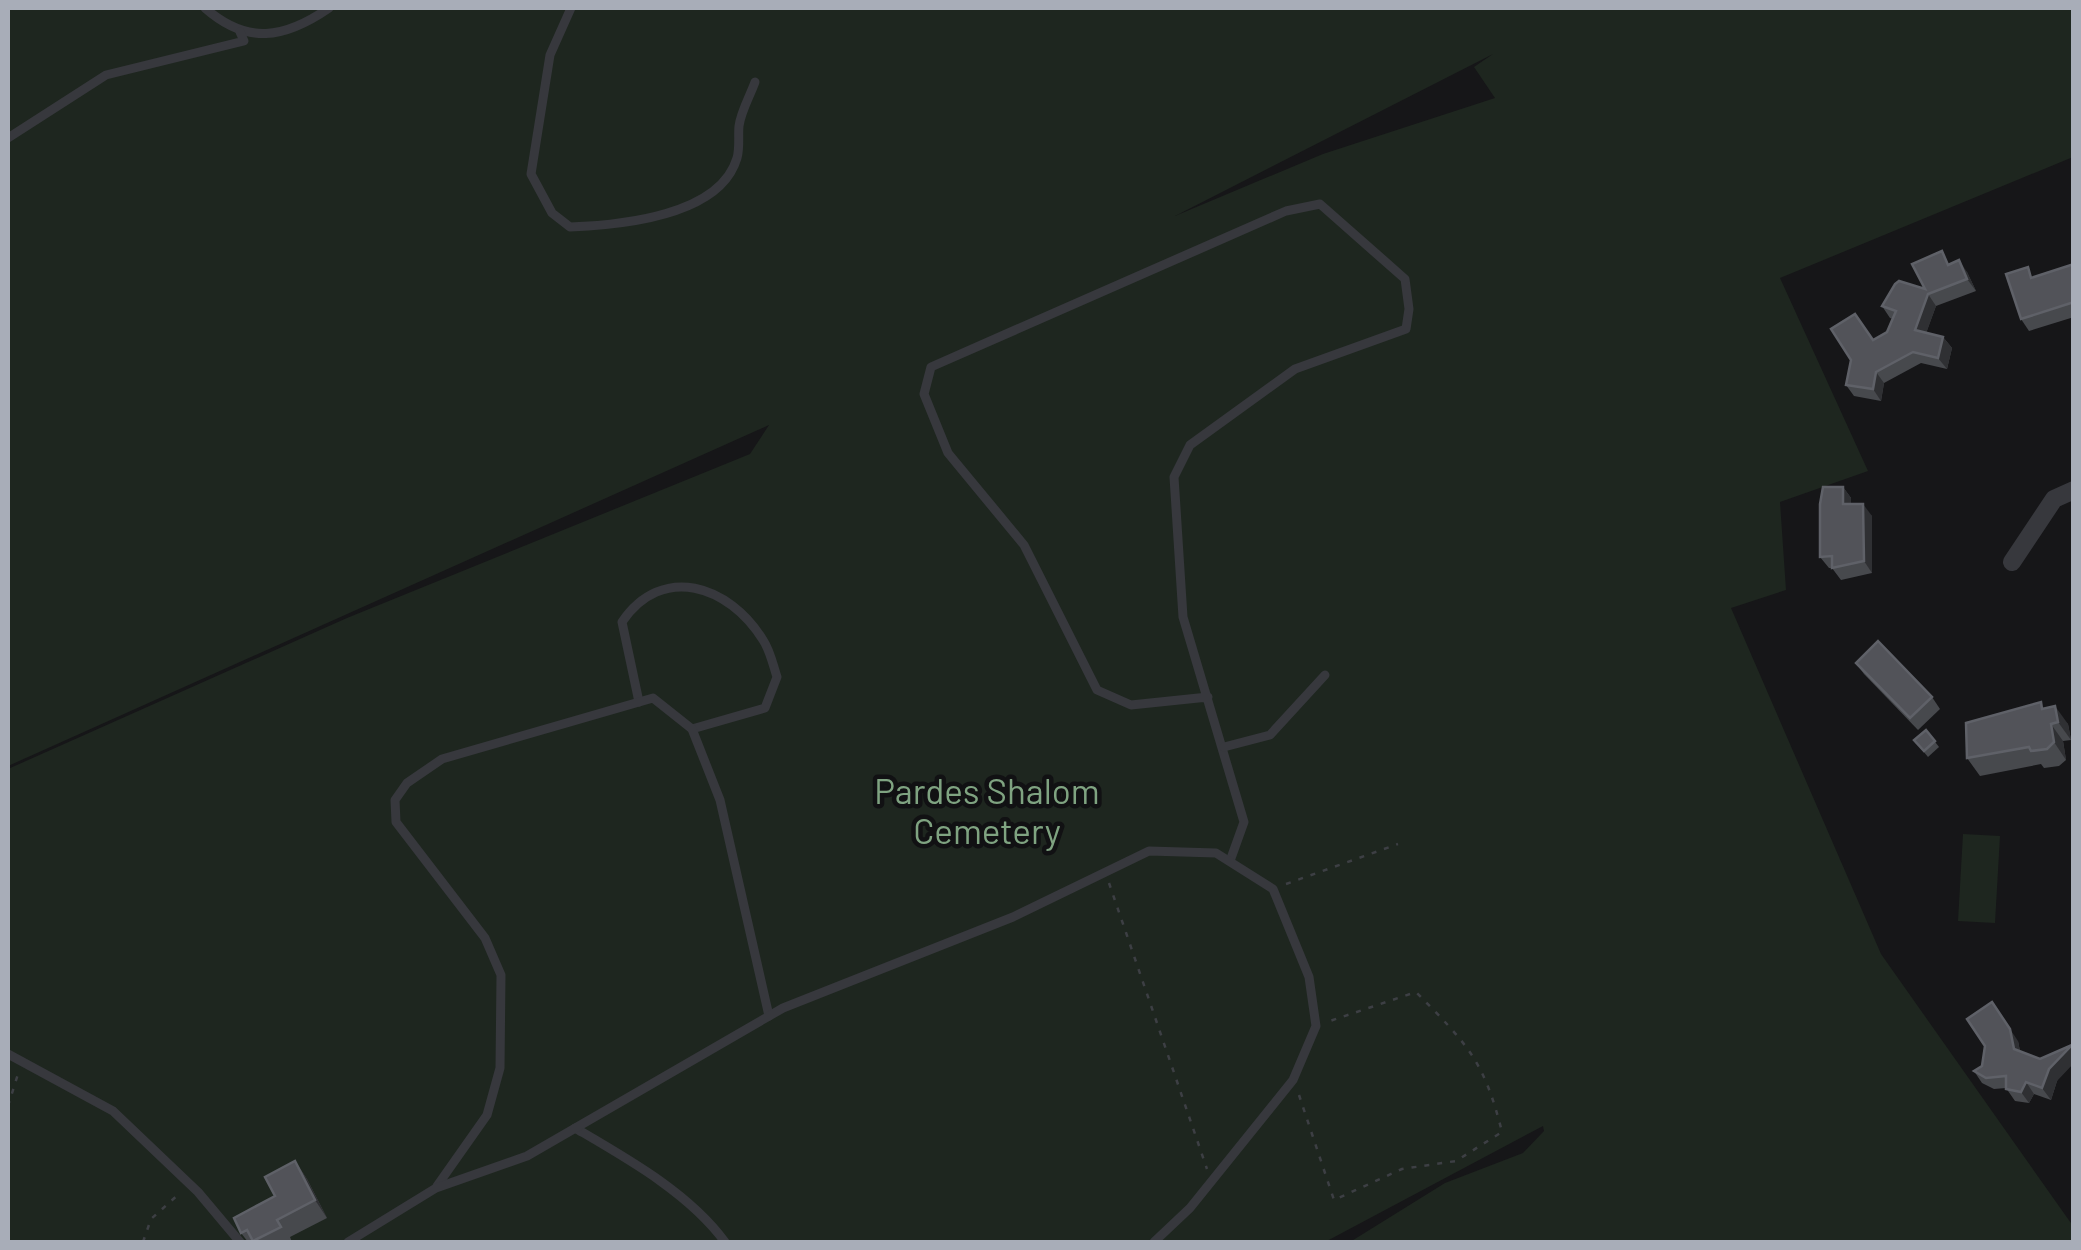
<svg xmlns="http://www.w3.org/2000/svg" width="2081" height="1250" font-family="Barlow,sans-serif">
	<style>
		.green { fill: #1e261f; fill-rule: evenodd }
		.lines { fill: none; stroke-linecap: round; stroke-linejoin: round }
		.path { stroke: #3d3f44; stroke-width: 2.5; stroke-dasharray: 5 8; stroke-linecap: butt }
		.service { stroke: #37383d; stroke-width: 9 }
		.minor { stroke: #37383d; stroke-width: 18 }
		.wall { fill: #47494d }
		.shaded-wall { fill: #2f3033 }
		.building { fill: #525359; stroke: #5f6168; stroke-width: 2.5 }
		.labels { text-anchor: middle; stroke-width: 9; stroke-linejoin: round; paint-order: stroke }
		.park-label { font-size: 35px; fill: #7fa381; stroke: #111113 }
	</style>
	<rect width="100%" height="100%" fill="#161618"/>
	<g class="green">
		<path d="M8,8h2065v149l-293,121 88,193 -88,31 6,88 -55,18 150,346 192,272v16h-723l95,-59 78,-30 21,-22 -1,-5 -218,116h-1317v-473l339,-151 403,-164 19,-29 -761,341zM1493,54l-19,13 21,31 -172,56 -148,62z"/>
		<polygon points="1963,834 2000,836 1995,923 1958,921"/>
	</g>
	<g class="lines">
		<g class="path">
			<polyline points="1109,883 1207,1169"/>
			<polyline points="1286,884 1398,844"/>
			<path d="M1299,1095l35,105 68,-31 54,-8 46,-29c-18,-72 -35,-88 -86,-140l-89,30"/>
			<polyline points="8,1106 18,1074"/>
			<polyline points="143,1242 151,1219 180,1193"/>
		</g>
		<g class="service">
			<path d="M205,8c42,37 79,31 124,0"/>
			<path d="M571,8l-21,47 -19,119 21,39 18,14c50,-2 150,-11 167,-69 3,-10 1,-22 2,-32 2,-15 11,-30 16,-44"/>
			<polyline points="8,138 106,75 244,41 240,32"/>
			<polyline points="1208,697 1131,705 1097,690 1024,545 948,453 924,394 931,367 1286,211 1320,204 1405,279 1409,309 1406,329 1295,369 1190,445 1174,477 1183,617 1244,822 1230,861"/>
			<path d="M639,702l-17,-80c40,-59 107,-37 141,18 7,10 10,25 14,37l-12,31 -73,21"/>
			<polyline points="1224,747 1270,735 1325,675"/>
			<polyline points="8,1054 113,1111 198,1192 240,1242"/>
			<path d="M575,1128c53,31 114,65 150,114"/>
			<polyline points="437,1186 487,1115 500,1068 501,975 485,938 396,822 395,800 407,783 442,759 653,698 692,729 720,800 769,1016"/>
			<polyline points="348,1242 436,1188 527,1156 783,1008 1013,917 1149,851 1216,853 1273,889 1309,977 1316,1026 1293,1080 1190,1208 1154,1242"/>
		</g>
		<polyline class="minor" points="2012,562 2054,499 2074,490"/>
	</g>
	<g class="wall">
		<polygon points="1951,263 1967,272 1976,291 1936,306 1926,333 1943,337 1952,348 1947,369 1921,363 1884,383 1881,401 1854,396 1846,385 1851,360 1873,340 1887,332 1893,319 1890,318 1882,306 1925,289"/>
		<polygon points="2074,264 2074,317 2029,331 2021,319 2034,277"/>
		<polygon points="1843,487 1851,498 1851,504 1872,516 1872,573 1841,580 1832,568 1829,568 1820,557"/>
		<polygon points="1856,663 1932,697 1940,709 1918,730 1864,674"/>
		<polygon points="2045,708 2068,724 2071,740 2063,741 2066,760 2059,766 2044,768 2041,764 1980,776 1967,758"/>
		<polygon points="1926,730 1939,747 1928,757 1914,740"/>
		<polygon points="2018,1041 2020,1051 2040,1059 2072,1045 2074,1047 2057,1081 2051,1100 2034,1094 2029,1103 2015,1101 2006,1088 1994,1089 1982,1083 1974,1071"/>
		<polygon points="295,1161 307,1179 327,1218 290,1237 292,1242 248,1242 241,1233 275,1196"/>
	</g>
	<g class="shaded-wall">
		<polygon points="1959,260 1967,272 1976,291 1967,279"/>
		<polygon points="1928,294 1936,306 1923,342 1915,330"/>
		<polygon points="1943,337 1952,348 1947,369 1938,358"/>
		<polygon points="1876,372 1884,383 1881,401 1873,389"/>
		<polygon points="1843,487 1851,498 1851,516 1843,504"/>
		<polygon points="1863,504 1872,516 1872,573 1864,561"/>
		<polygon points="2055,706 2068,724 2071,740 2058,722"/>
		<polygon points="2051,724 2063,741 2066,760 2054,742"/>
		<polygon points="1992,1002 2018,1041 2022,1061 2014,1049"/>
		<polygon points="2072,1045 2074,1047 2074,1063 2057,1081 2051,1100 2042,1088 2049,1069"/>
		<polygon points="2026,1082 2034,1094 2029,1103 2021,1092"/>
		<polygon points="295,1161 307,1179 327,1218 315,1200"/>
	</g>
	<g class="building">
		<polygon points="1942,251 1948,265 1959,260 1967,279 1928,294 1915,330 1943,337 1938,358 1913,352 1876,372 1873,389 1846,385 1851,360 1831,329 1855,314 1873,340 1887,332 1896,311 1882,306 1895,284 1899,281 1925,289 1912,264"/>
		<polygon points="2074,264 2074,302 2021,319 2006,274 2028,267 2031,278"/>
		<polygon points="1823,487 1843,487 1843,504 1863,504 1864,561 1832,568 1832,556 1820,557 1820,504"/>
		<polygon points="1878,641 1932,697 1910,718 1856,663"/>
		<polygon points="2041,702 2042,709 2055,706 2058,722 2051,724 2054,742 2047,749 2031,751 2029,747 1967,758 1966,723"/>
		<polygon points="1926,730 1935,741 1924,751 1914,740"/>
		<polygon points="1992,1002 2010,1029 2014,1049 2040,1059 2072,1045 2049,1069 2042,1088 2026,1082 2021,1092 2006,1089 2006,1076 1986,1078 1974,1071 1982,1066 1985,1046 1967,1019"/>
		<polygon points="295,1161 315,1200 277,1220 281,1227 253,1241 247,1230 241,1233 234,1218 275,1196 265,1177"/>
	</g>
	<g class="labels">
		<g class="park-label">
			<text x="987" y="804">Pardes Shalom<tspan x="987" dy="40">Cemetery</tspan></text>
		</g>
	</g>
	<rect width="2081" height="1250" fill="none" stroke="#a8adb8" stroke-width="20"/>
</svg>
